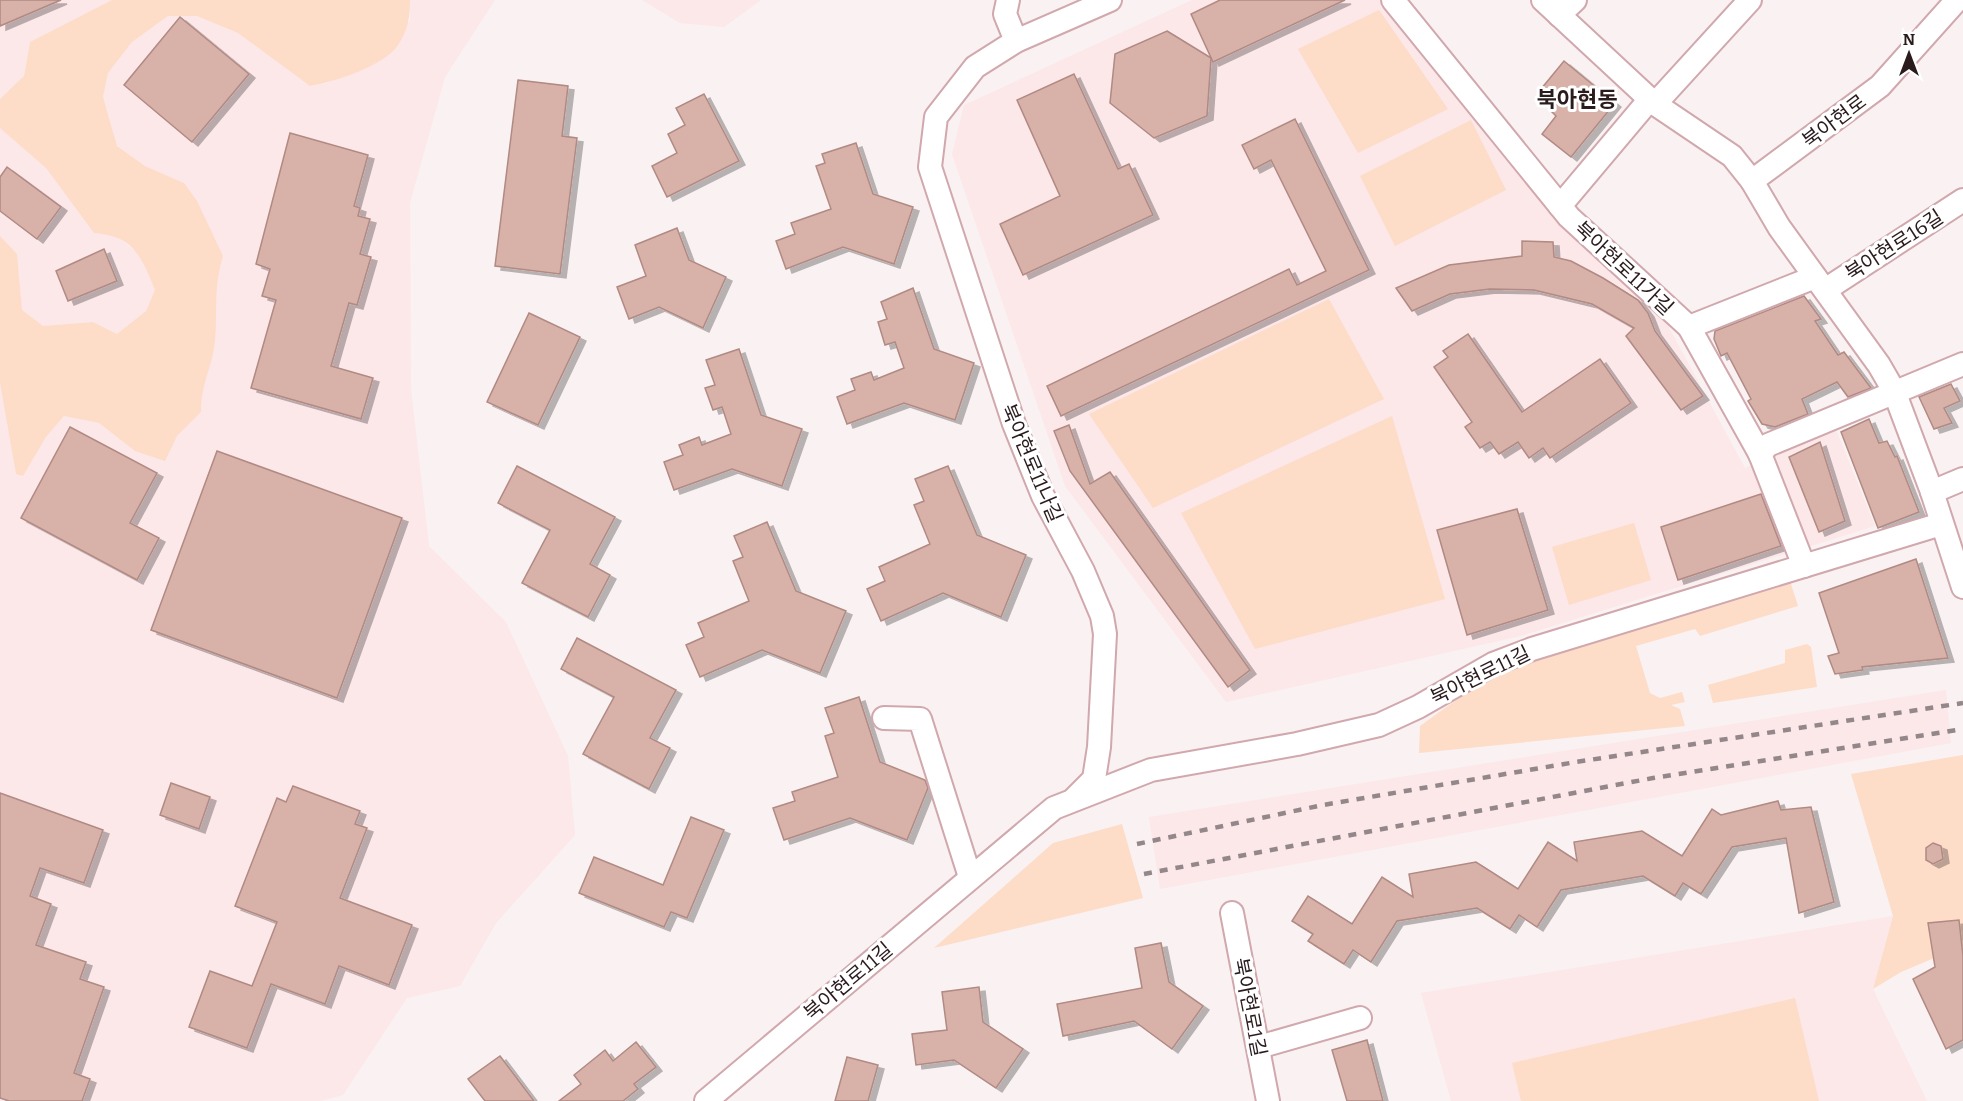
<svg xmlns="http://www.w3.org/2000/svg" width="1963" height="1101" font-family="Bitter,'Noto Sans KR',serif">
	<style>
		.built { fill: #fce7e9 }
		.green { fill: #fddcc8 }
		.building { fill: #d8b1a9; stroke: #b08a83; stroke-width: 1.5; filter: url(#shadow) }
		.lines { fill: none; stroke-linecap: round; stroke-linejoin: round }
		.street-casing { stroke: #d0a8ad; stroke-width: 26 }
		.street { stroke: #fff; stroke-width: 22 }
		.rail { stroke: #938789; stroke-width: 4.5; stroke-dasharray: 8 8; stroke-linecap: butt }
		.labels { text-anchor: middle; stroke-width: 6; stroke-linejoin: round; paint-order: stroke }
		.street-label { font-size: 20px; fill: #2a1b1d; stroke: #fff }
		.quarter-label { font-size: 22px; font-weight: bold; fill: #2a1b1d; stroke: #fff }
	</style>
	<defs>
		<filter id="shadow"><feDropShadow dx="6" dy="4" stdDeviation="0" flood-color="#0004"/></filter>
	</defs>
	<rect width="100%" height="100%" fill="#faf1f2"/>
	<g class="built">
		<polygon points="0,0 112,0 30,42 24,76 0,99"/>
		<polygon points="410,0 495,0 445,77 410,203 411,389 429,546 506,622 568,756 575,835 496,923 460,986 407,998 343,1095 320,1101 0,1101 0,383 16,474 23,476 46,437 64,416 99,423 135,451 177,436 201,412 201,390 214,349 215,280 223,256 184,183 145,166 117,146 103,97 108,73 132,42 168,16 197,16 238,33 310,86 327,83 410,21"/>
		<polygon points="642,0 761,0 724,27 680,23"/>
		<polygon points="1192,0 1379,0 1588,251 1666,322 1745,468 1835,427 1875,526 1521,636 1226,702 1065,486 952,154 964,105"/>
		<polygon points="0,128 46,168 94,233 114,235 140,254 155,290 146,311 117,334 93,322 43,326 22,310 17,254 0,236"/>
		<polygon points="1946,690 1951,743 1160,889 1149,817"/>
		<polygon points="1893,916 1873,989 1927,1101 1451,1101 1421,993"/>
	</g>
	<g class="green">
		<path d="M112,0h298c0,17 -2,30 -12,45 -14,21 -64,37 -88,41l-72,-53 -41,-17h-29l-36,26 -24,31 -5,24 14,49 28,20 39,17 13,18 26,55c-11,35 -4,59 -9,92 -4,24 -13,37 -13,64l-24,24 -12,25 -30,-10 -36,-28 -35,-7 -18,21 -23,39 -7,-2 -16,-91v-147l17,18 5,56 21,16 50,-4 24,12 29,-23 9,-21c-14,-34 -21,-54 -61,-57l-48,-65 -46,-40v-29l24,-23 6,-34z"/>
		<polygon points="1379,10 1448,109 1358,153 1298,49"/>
		<polygon points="1471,120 1506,190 1395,246 1360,176"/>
		<polygon points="1329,299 1384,399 1153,508 1089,414"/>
		<polygon points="1392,416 1445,599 1255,649 1181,513"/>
		<polygon points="1634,523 1651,580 1569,605 1552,547"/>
		<polygon points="1790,581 1798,606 1700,636 1695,629 1636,646 1650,693 1660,698 1682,692 1685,702 1671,705 1680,709 1685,726 1419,753 1420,726 1491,675"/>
		<polygon points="1807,644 1811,647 1817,687 1713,703 1708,685 1785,663 1785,650"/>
		<polygon points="1963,755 1963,946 1901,972 1873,989 1893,916 1851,774"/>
		<polygon points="1122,824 1143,898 934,948 1053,843"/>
		<polygon points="1795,998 1819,1101 1521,1101 1512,1063"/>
	</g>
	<g class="building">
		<polygon points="0,0 61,0 0,26"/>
		<polygon points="1220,0 1345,0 1213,62 1191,14"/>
		<polygon points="180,17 249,74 192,142 124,85"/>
		<polygon points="1167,31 1211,58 1207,116 1154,138 1110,103 1115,54"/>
		<polygon points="1564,61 1615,103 1571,157 1542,134 1556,116 1551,111 1558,103 1541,89"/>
		<polygon points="1074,74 1118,169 1129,164 1153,215 1023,275 1000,224 1060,196 1017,100"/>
		<polygon points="518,80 568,86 562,136 577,138 560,274 495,266"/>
		<polygon points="704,94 739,161 667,197 652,166 677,153 668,134 685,125 676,108"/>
		<polygon points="1295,119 1369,270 1061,416 1047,386 1289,269 1297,285 1326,271 1271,160 1254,169 1242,145"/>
		<polygon points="290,133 368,155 354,206 360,208 358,216 370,219 360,254 371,257 357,305 349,303 331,366 373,378 361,419 251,388 276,300 262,296 270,269 256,264"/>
		<polygon points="856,143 873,194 913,207 894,264 843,247 786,269 776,241 795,234 791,223 831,209 816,166 825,163 822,154"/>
		<polygon points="7,167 61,207 37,239 0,211 0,177"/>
		<polygon points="677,228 689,260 726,277 703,328 659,307 629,319 617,287 646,276 635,245"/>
		<polygon points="1522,241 1553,242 1554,257 1571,261 1603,278 1638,300 1648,313 1655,331 1703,396 1681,410 1626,336 1634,328 1592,304 1534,290 1490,289 1450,294 1412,311 1396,288 1449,265 1522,256"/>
		<polygon points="104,249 117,281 68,301 56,271"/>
		<polygon points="913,288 934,349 974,363 955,420 904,403 847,424 837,397 855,390 851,379 871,372 874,380 904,368 895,342 885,345 878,322 887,319 881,302"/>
		<polygon points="1804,296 1821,319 1815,321 1838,355 1844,352 1871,388 1848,397 1837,382 1802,399 1808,414 1775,427 1762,424 1748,401 1751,399 1727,353 1721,356 1714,339 1715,331"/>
		<polygon points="529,313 580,337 538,425 487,402"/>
		<polygon points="1468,334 1522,412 1600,359 1631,403 1550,458 1543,448 1529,458 1518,442 1499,454 1490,442 1480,448 1465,427 1472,422 1434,367 1448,357 1443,351"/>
		<polygon points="739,349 761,415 802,429 782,486 732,469 674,490 664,462 683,455 679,445 699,437 702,445 731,434 722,407 713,410 705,388 715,385 706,360"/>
		<polygon points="1951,384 1960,401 1944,408 1952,423 1934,429 1919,397"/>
		<polygon points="1869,419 1879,443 1887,441 1895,457 1897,456 1919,512 1878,528 1841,432"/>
		<polygon points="1069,425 1090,484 1110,472 1250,670 1228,687 1070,471 1054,431"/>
		<polygon points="70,427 157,473 130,523 159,538 137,580 21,518"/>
		<polygon points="1820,442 1845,521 1819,532 1789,457"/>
		<polygon points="217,451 402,518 337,698 151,630"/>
		<polygon points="517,466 615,517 590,564 610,575 588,617 522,583 550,530 498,503"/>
		<polygon points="948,466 977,535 1026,555 1001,617 943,593 881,621 867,589 885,581 879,567 930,544 914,505 924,501 915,479"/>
		<polygon points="1761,494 1781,546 1678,580 1661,527"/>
		<polygon points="1517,509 1548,610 1467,635 1437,530"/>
		<polygon points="767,522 796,591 846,611 820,673 762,650 700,677 686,645 704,637 698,623 749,601 733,561 743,557 734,536"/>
		<polygon points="1916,559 1948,658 1862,667 1863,670 1835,674 1828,656 1839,653 1819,593"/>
		<polygon points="577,638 676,690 650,738 670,748 649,789 583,754 614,697 561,669"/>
		<polygon points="859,697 880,762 925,780 928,788 907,840 850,818 784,840 773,808 795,801 792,792 838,777 825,736 834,733 825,708"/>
		<polygon points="171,783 210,797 199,829 160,815"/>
		<polygon points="293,786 360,811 355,824 367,828 340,898 412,925 389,985 339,966 325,1004 271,984 247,1048 189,1027 210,971 252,986 277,922 235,906 277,798 286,802"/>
		<polygon points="0,793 103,830 84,883 40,868 30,896 51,904 36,945 86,962 80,979 104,987 74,1073 90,1079 82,1101 9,1101 0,1098"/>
		<polygon points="1778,801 1781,810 1811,807 1834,902 1799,913 1786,838 1732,847 1701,894 1683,883 1675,896 1643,876 1561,890 1537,927 1519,915 1510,929 1477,908 1397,921 1371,962 1353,950 1344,964 1308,941 1313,934 1292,921 1308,896 1352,924 1382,877 1413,897 1409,874 1476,862 1518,889 1548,842 1577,861 1574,842 1642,831 1682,856 1712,809 1721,815"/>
		<polygon points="691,817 724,830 687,918 671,912 664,927 579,893 594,857 663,885"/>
		<polygon points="1933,843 1941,846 1943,859 1933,864 1926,860 1926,848"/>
		<polygon points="1959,920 1963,956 1963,1040 1946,1049 1913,979 1935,967 1928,923"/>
		<polygon points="1161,943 1169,982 1203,1006 1172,1049 1134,1021 1063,1036 1057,1004 1142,988 1135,948"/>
		<polygon points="979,987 983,1022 1023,1049 996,1088 954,1060 916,1065 912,1034 947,1030 942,992"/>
		<polygon points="1367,1040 1383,1101 1347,1101 1332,1050"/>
		<polygon points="636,1042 656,1067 634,1084 638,1089 623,1101 559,1101 581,1084 574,1075 605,1050 613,1061"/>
		<polygon points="500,1056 534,1101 485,1101 468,1079"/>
		<polygon points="847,1057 878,1065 868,1101 835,1101"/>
	</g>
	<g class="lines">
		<defs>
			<g id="street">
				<polyline points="1008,0 1005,14 1016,41"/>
				<polyline points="1393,0 1569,217 1689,327 1760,454 1804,566"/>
				<polyline points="1543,0 1655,104 1732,156 1752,181 1779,227 1879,365 1894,391 1932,492 1963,587"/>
				<polyline points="1559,15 1575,0"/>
				<polyline points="1655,104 1750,0"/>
				<polyline points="1752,181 1880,86 1957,0"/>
				<polyline points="1560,206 1650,99"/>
				<polyline points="1825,290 1963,200"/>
				<polyline points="1689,327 1815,277"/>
				<polyline points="1760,454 1768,445 1963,364"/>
				<polyline points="1932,492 1963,479"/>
				<polyline points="884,718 920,719 970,877"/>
				<polyline points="1075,798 1094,779 1099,747 1105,634 1102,616 1083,571 1043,496 1014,424 930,167 936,117 975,67 1016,41 1110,0"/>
				<polyline points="1232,913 1268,1101"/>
				<polyline points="1259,1047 1360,1018"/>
				<polyline points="706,1101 1054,808 1151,770 1297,744 1379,725 1418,707 1493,664 1532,649 1941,524"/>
			</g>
		</defs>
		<use href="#street" class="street-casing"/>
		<use href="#street" class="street"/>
		<g class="rail">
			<polyline points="1137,844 1323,805 1576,762 1963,703"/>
			<polyline points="1144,874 1653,778 1963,729"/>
		</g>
	</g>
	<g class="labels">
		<g class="street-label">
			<text transform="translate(1834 121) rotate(-37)" y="7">북아현로</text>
			<text transform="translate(1894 245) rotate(-33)" y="7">북아현로16길</text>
			<text transform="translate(1624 268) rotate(43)" y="7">북아현로11가길</text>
			<text transform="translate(1032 463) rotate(67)" y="7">북아현로11나길</text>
			<text transform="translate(1480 675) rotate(-26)" y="7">북아현로11길</text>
			<text transform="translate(848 981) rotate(-40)" y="7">북아현로11길</text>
			<text transform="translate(1250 1007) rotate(79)" y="7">북아현로1길</text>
		</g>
		<g class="quarter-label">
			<text x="1577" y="107">북아현동</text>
		</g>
	</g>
	<g transform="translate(1909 54)" stroke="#ffffff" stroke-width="4.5" paint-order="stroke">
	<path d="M0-4.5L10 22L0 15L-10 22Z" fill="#2a1b1d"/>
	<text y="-9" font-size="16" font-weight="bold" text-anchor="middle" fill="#2a1b1d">N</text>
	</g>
</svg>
